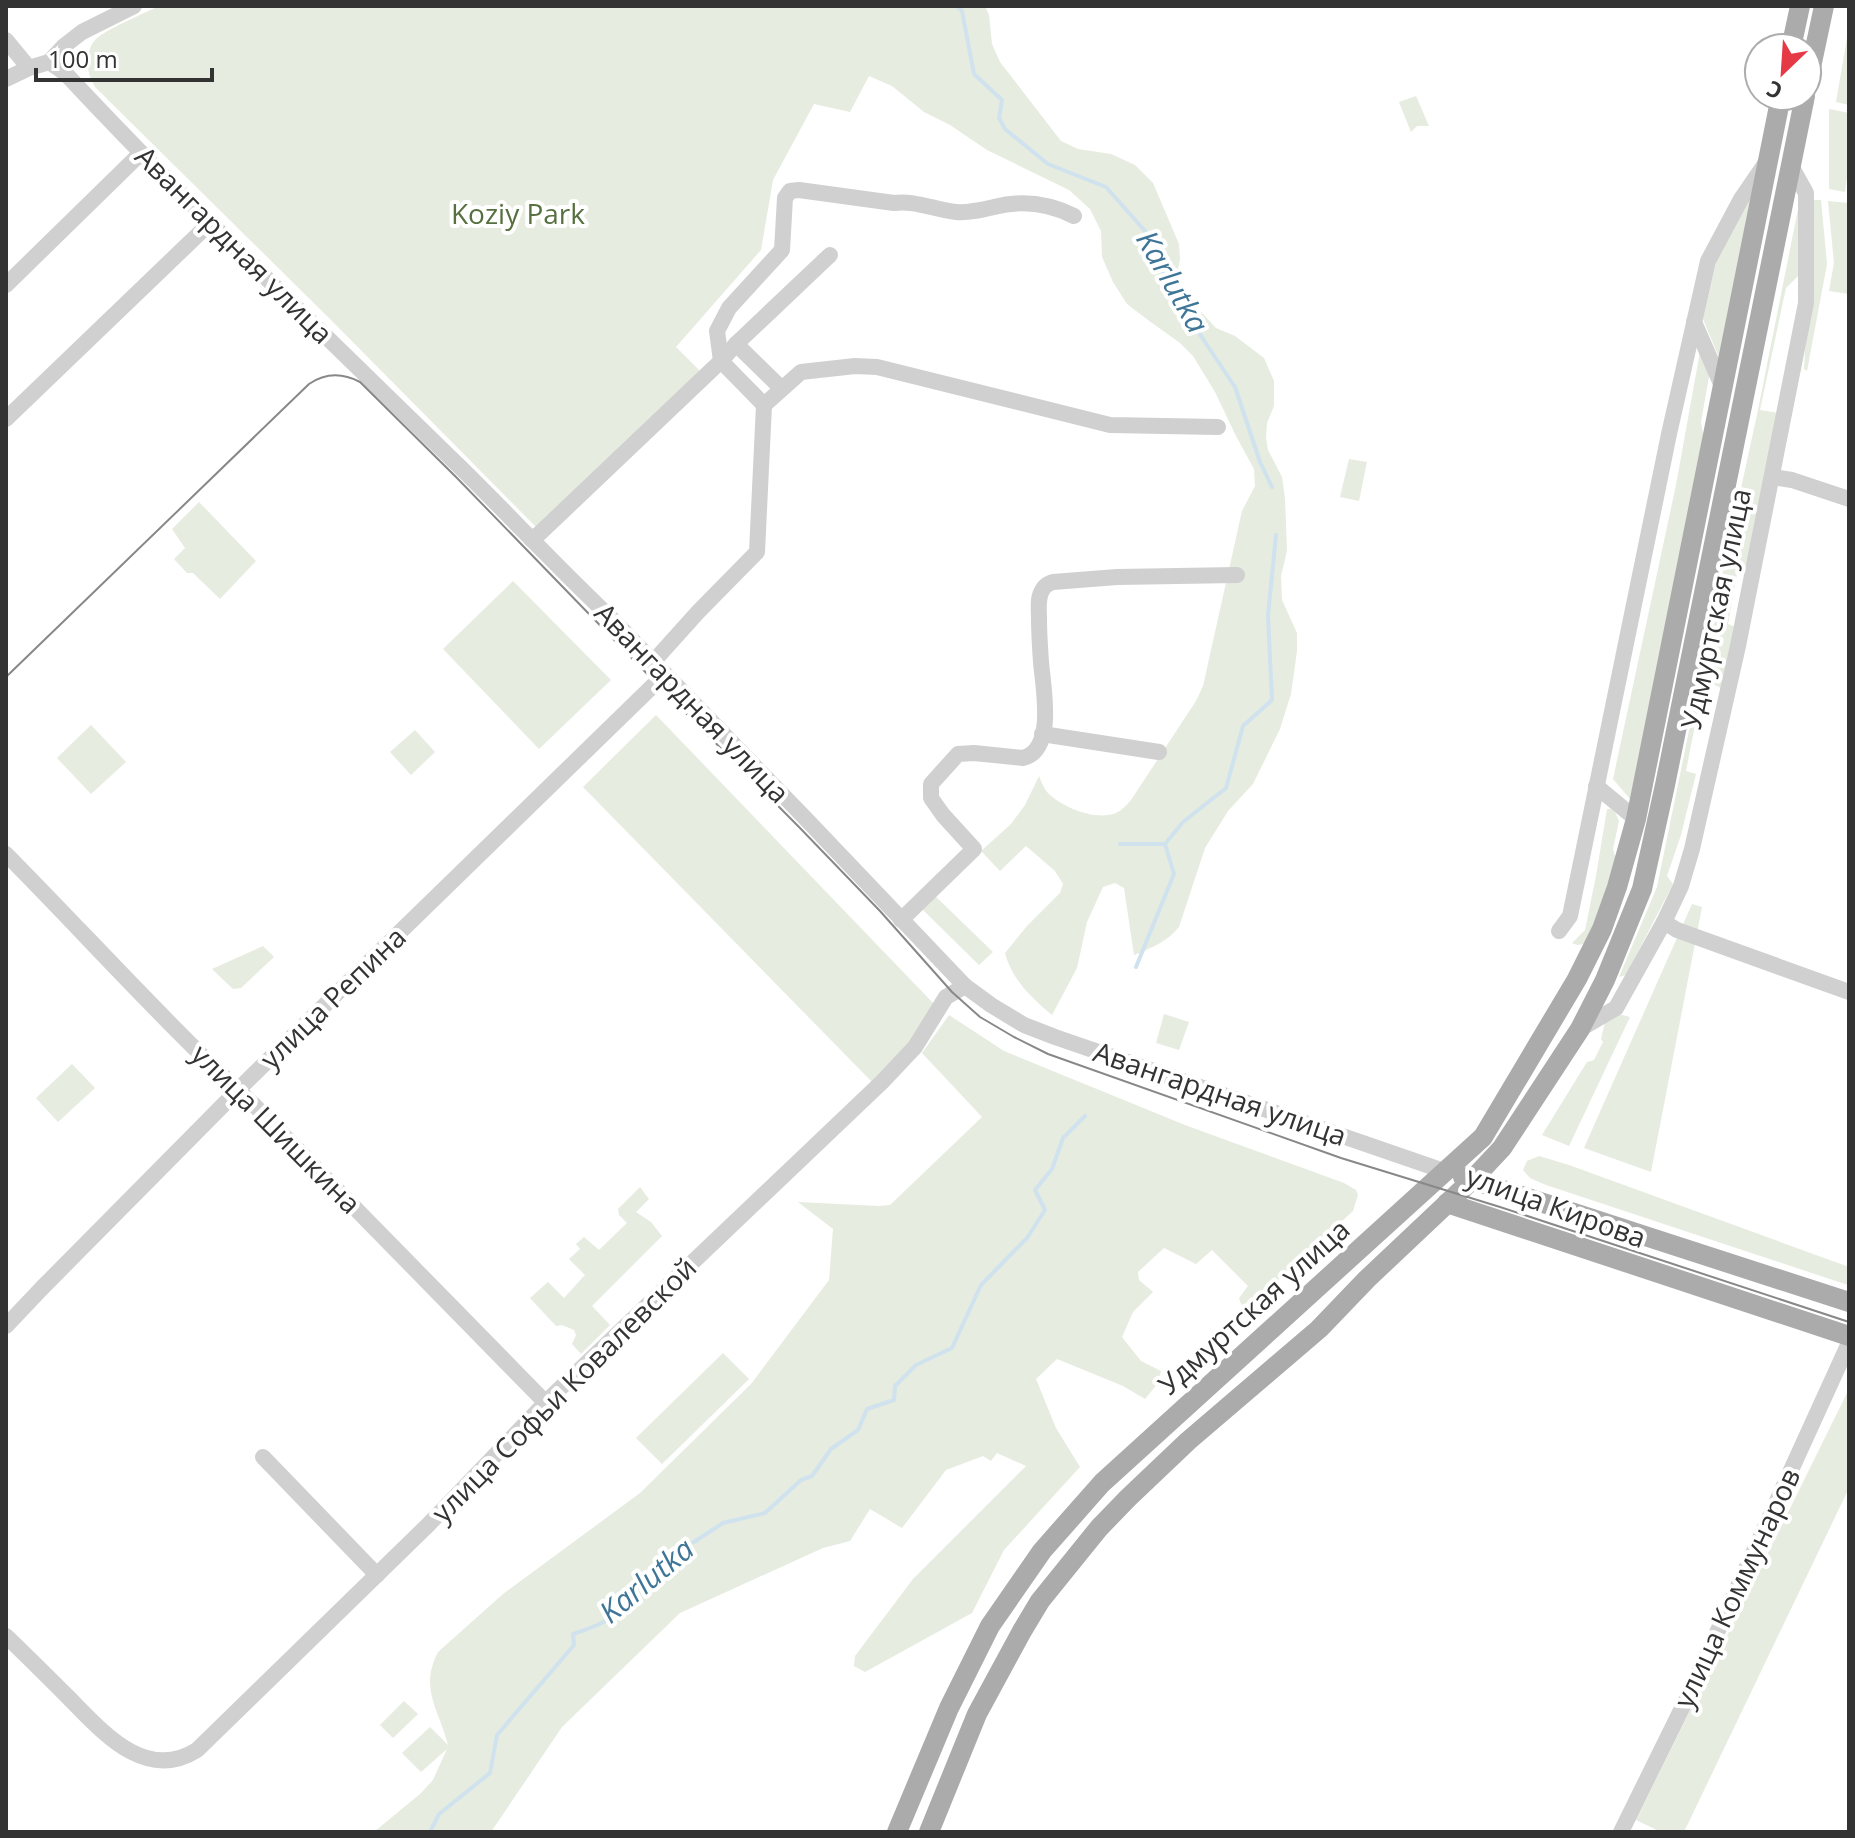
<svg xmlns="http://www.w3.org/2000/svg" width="1855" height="1838" font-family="'Open Sans',sans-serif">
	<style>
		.green { fill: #e6ecdf }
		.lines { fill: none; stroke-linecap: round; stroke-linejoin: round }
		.stream { stroke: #cfe2ee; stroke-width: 4 }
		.minor { stroke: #d0d0d0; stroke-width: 16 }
		.major { stroke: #ababab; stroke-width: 20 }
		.tram { stroke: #888; stroke-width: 2 }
		.labels { text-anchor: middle; stroke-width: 8; stroke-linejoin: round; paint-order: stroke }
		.park-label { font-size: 28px; fill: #56703f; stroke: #fff }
		.street-label { font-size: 28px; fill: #333; stroke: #fff }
		.water-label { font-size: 30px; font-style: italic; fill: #3f7597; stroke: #fff }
	</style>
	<rect width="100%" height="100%" fill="#fff"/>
	<g class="green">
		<path d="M159,6h826l4,9 3,29 8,18 61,79 17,8 33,5 24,11 18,18 26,61 1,15 -3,15 2,14 37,40 19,8 29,22 10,23v25l-7,17 -1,15 2,12 14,27 3,21 2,53 -6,25 1,24 15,33v18l-6,43 -11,35 -27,55 -25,27 -23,37 -26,79c-12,15 -28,21 -45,28l-10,-67 -9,-5 -12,4 -16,35 -10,46 -25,47c-20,-17 -40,-35 -47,-62l22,-27 33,-33 3,-9 -8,-13 -29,-25 -26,25 -19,-20 30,-27 14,-19 14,-29c2,5 5,13 9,17 15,15 48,28 68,20 6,-3 11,-8 15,-13l65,-99 7,-15 39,-175 13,-25 -1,-17 -18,-33 -21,-44 -22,-36 -13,-13 -32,-23 -21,-16 -14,-22 -11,-25 -1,-26 -11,-22 -21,-19 -82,-40 -37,-25 -26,-13 -32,-26 -23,-10 -19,36 -36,-8 -41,76 -12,70 -85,97 24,24 -164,156 -206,-208 -235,-232c-9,-14 -11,-35 1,-48 9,-9 49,-26 63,-33z"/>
		<polygon points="1849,26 1849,105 1836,102"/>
		<polygon points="1416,96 1429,126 1417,126 1411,132 1399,102"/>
		<polygon points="1829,109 1849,113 1849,164 1845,192 1829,189"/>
		<polygon points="1751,195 1720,360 1703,319 1717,258"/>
		<polygon points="1800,199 1803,271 1786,288 1760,410 1779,413 1746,574 1737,573 1728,624 1736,627 1723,689 1704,680 1686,771 1696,774 1681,835 1667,876 1673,884 1626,975 1619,977 1657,887 1700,677 1758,410"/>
		<polygon points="1812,200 1821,200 1827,264 1807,371 1804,369 1810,264"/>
		<polygon points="1828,201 1849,203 1849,294 1829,291 1834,263"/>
		<polygon points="1701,346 1710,371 1701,422 1704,439 1630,799 1613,779 1676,485"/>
		<polygon points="1349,459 1367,462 1359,501 1340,497"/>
		<polygon points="199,502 256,561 220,599 193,573 187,573 174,559 185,548 172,529"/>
		<polygon points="513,581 611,680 539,749 443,649"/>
		<polygon points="656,715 934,1004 910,1042 873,1083 583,787"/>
		<polygon points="91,725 126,762 91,794 57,758"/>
		<polygon points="415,730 435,752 411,775 390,752"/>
		<polygon points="1607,809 1611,809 1615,812 1619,821 1613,849 1617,863 1601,911 1584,944 1577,945 1572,943 1585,930 1596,876"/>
		<polygon points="933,894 993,952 979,965 921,908"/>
		<polygon points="1692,904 1702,907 1651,1172 1584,1148"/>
		<polygon points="263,946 274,957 241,988 233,989 212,969"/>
		<polygon points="1164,1014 1189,1022 1179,1050 1156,1043"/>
		<polygon points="1619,1014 1630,1017 1569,1146 1542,1135 1587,1062 1594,1060 1603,1042 1601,1039 1605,1022"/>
		<path d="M949,1015l55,36 181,74 159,58 12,7 2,5 -5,16 -104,96 -8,-3 -2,-6 9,-12 -36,-36 -16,14 -32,-16 -26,24 1,8 14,12 -20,20 -11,25 19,24 20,10 -3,12 -13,16 -22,-13 -66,-27 -21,20 20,49 24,39 -76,83 -32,63 -107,59 -11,-6 1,-10 58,-77 113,-113 -29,-13 -6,8 -8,-5 -37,14 -44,58 -32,-19 -20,32 -27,7 -143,65 -118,114 -71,105h-117l46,-38 13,-14 14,-31 -26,23 -19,-19 28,-26 18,18c-9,-36 -29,-56 -10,-93l65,-58 137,-101 111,-109 78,-104 4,-51 -35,-27 81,4 11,-1 92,-88 -60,-64z"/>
		<polygon points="72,1064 95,1088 58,1122 36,1098"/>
		<polygon points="1539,1156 1569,1165 1849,1267 1848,1285 1546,1185 1530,1178 1523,1170 1527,1161"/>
		<polygon points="640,1187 649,1199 636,1212 651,1222 662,1236 592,1306 610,1325 581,1354 572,1344 576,1335 574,1330 562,1325 556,1326 530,1298 548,1282 564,1298 585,1275 569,1259 580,1249 576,1244 584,1237 599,1250 627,1223 619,1215 618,1209"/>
		<polygon points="723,1353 749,1379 662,1464 636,1438"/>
		<polygon points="1849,1389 1849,1488 1684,1832 1661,1832 1636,1820"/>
		<polygon points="404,1701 418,1714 393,1738 380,1725"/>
	</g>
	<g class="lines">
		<g class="stream">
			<polyline points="957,6 962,11 974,74 1002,100 999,118 1005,129 1048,164 1106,187 1145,231 1167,280 1189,318 1235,387 1260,462 1272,487"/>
			<polyline points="1120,844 1165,844"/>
			<polyline points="1136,967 1174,874 1165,844 1183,822 1226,788 1243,726 1272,700 1268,616 1276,535"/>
			<path d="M430,1832l9,-18 51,-41 7,-38 77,-90 -1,-11c22,-8 42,-12 52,-35l57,-52 12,-5 29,-19 42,-10 36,-33 11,-4 19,-27 27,-19 9,-21 27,-9 1,-14 21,-21 36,-17 29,-63 46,-47 18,-28 -10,-20 17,-21 11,-31 22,-22"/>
		</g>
		<g class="minor">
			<polyline points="6,40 29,68"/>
			<path d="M49,62l16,11c127,136 262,264 395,394 50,49 98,101 150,150l197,203 158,166 26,19 33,20 31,12 389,134"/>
			<polyline points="6,79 29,68 49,62 64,46 82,32 134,6"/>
			<path d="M1074,216c-26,-13 -53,-16 -80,-9 -13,3 -25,6 -38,5 -21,-2 -41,-12 -62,-9l-95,-13 -9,1 -5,7 -3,52 -53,58 -12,23 4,30 43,44 37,-33 54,-6 22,1 233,58 108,2"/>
			<polyline points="6,285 141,153"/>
			<polyline points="1694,322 1722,386"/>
			<polyline points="736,344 781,388"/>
			<polyline points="6,419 209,224"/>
			<polyline points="1773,477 1792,480 1849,499"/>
			<polyline points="531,539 539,534 721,361 736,344 830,255"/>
			<polyline points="653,662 698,612 757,552 764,405"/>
			<polyline points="1042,734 1159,752"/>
			<polyline points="1596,786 1636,819"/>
			<path d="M6,854c83,84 162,172 249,252l291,297"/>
			<path d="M901,920l73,-71 -31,-34 -12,-17v-14l27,-30 16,-1 49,5c33,-8 20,-71 18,-96 -1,-14 -2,-29 -2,-43 0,-10 -2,-22 4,-30 3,-5 5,-5 10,-7l64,-5 120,-2"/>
			<polyline points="1664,922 1677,930 1849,992"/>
			<polyline points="1559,931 1570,916 1669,434 1708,261 1741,199 1765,164"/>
			<polyline points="1580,1029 1616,1008 1664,922 1681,886 1692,849 1738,646 1806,303 1806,193 1791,166"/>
			<polyline points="6,1326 42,1288 253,1075 665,674"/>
			<polyline points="263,1457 377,1575"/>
			<path d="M6,1636c21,20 41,40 62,61 34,34 77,86 129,53l232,-226 122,-127 331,-315 33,-35 31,-50 19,-11"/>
			<polyline points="1621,1832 1689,1694 1849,1343"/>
		</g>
		<g class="major">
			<polyline points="1791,48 1800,6"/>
			<polyline points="1807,86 1824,6"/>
			<polyline points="1463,1177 1849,1302"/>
			<polyline points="1447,1203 1849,1336"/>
			<polyline points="897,1832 949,1708 990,1626 1042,1551 1102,1483 1483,1137 1577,979 1602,929 1617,887 1636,819 1781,96"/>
			<polyline points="929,1832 977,1714 1022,1631 1040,1601 1099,1528 1128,1498 1188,1441 1319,1329 1367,1279 1473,1179 1502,1148 1580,1029 1605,980 1642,889 1665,785 1805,96"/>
		</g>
		<path class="tram" d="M6,677l303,-293c16,-11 34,-11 51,-2l96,95 200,206 143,144 81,84 72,81 28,25 34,20 34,17 293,104 159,49 349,115"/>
	</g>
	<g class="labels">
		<g class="park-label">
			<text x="518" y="224">Koziy Park</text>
		</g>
		<g class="street-label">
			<text transform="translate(234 245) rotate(45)" y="10">Авангардная улица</text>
			<text transform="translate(1716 609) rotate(-78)" y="10">Удмуртская улица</text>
			<text transform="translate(692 703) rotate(46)" y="10">Авангардная улица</text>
			<text transform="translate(333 998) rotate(-44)" y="10">улица Репина</text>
			<text transform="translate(1220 1094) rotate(19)" y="10">Авангардная улица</text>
			<text transform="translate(276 1129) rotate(45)" y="10">улица Шишкина</text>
			<text transform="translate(1556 1207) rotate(20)" y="10">улица Кирова</text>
			<text transform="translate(1254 1307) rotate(-42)" y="10">Удмуртская улица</text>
			<text transform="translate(564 1390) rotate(-45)" y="10">улица Софьи Ковалевской</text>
			<text transform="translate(1737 1588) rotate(-65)" y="10">улица Коммунаров</text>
		</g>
		<g class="water-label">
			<text transform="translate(1172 282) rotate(60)" y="10">Karlutka</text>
			<text transform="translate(647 1581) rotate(-40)" y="10">Karlutka</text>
		</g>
	</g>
	<rect width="1855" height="1838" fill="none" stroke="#333333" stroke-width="16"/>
	<g transform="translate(1783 72) rotate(205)"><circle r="38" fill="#ffffff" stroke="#adadad" stroke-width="2"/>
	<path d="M0-6L14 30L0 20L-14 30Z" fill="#e63946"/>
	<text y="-12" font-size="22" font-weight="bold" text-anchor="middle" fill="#333333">С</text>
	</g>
	<path d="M36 68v12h176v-12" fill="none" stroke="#333333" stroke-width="4"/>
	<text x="48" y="68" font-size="24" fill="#333333" stroke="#ffffff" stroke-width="6" paint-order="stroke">100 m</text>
</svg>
